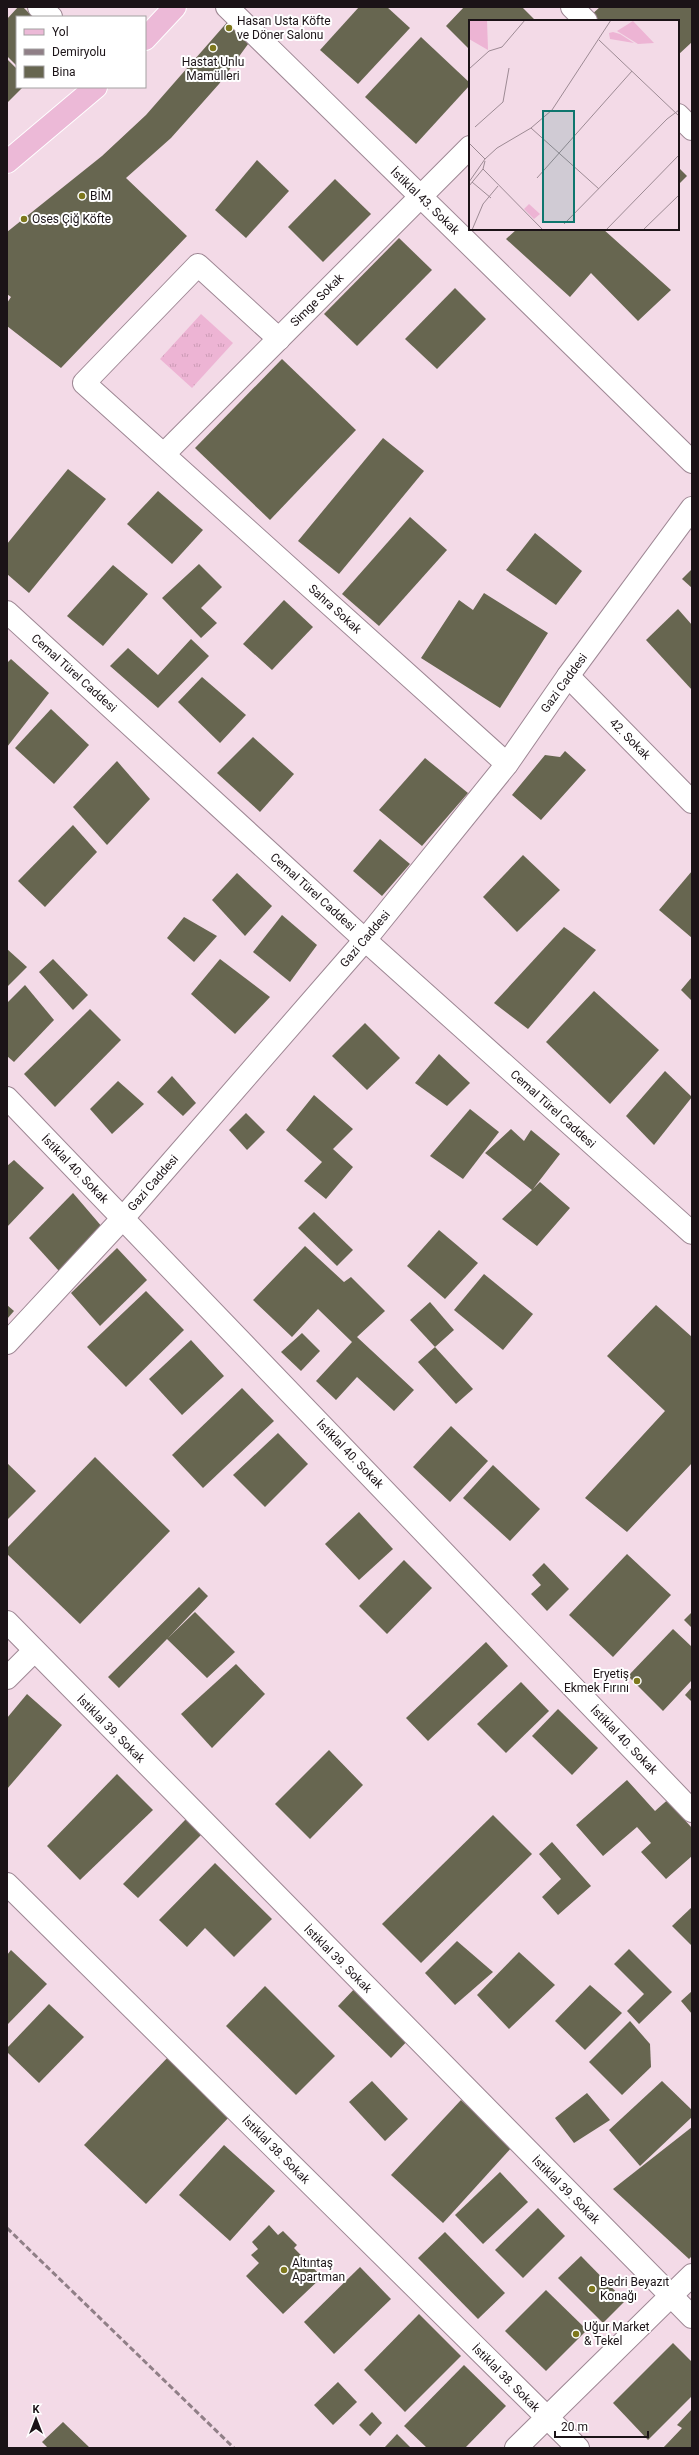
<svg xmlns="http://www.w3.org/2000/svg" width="699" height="2455" font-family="Roboto,sans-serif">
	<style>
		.grass { fill: url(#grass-tufts) }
		.building { fill: #676650 }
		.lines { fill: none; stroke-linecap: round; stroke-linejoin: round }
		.street-casing { stroke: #9e8794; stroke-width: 24 }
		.secondary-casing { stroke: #9e8794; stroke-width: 24 }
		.primary-casing { stroke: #fff; stroke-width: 24 }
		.street { stroke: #fff; stroke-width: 22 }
		.secondary { stroke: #fff; stroke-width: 22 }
		.primary { stroke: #ecb9d7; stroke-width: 22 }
		.rail { stroke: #907f87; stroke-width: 3; stroke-dasharray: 6 3; stroke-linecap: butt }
		.poi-dot { fill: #7e781d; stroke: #fff; stroke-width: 1.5 }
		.labels { text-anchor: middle; stroke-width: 4; stroke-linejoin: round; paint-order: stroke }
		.poi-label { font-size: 12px; fill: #1b1317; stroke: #fff; text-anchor: start }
		.street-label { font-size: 12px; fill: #1b1317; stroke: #fff }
		.inset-road { fill: none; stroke: #9d8a94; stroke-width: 1 }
		.view { fill: #0f766e; fill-opacity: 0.15; stroke: #0f766e; stroke-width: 2 }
		.inset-edge { fill: none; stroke: #1b1317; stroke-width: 2 }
	</style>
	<defs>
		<pattern id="grass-tufts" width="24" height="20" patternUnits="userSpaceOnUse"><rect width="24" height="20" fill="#edb4d4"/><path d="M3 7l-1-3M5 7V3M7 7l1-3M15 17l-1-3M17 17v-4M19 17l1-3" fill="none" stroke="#cb9ab5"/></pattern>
	</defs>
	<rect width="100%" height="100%" fill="#f3dae7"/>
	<polygon class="grass" points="201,314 233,343 192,388 160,359"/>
	<g class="building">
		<polygon points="18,7 23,7 33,17 17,17 17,66 7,56 7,19"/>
		<polygon points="359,7 387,7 410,28 358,84 320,50"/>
		<polygon points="464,7 522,7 535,20 470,21 470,50 446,26"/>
		<polygon points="600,7 692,7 692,42 678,55 678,21 595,21 590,16"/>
		<polygon points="230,19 251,40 219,84 171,138 126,178 187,236 61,368 7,326 7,303 11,297 7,294 7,232 102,156 146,115"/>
		<polygon points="421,37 470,83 470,85 416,144 365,97"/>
		<polygon points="7,59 17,69 17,87 23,87 7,103"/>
		<polygon points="257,160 289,191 246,238 215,210"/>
		<polygon points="678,167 687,176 678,185"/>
		<polygon points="335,179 371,214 323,262 288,227"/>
		<polygon points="517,229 603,229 671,290 638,321 591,273 570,297 506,239"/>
		<polygon points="399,238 432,270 357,346 324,314"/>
		<polygon points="455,288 486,319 437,369 405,339"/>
		<polygon points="282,359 356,430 270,520 195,448"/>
		<polygon points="383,438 424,471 339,574 298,541"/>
		<polygon points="68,469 106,499 29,593 7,574 7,544"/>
		<polygon points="158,491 203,530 172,564 127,524"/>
		<polygon points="410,517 447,550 379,626 342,594"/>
		<polygon points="535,533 582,571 556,605 506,570"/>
		<polygon points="199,564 222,587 201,608 217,623 201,638 162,598"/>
		<polygon points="113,565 148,594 103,646 67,616"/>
		<polygon points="692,569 692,588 682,579"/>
		<polygon points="484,593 548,633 500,708 421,658 459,600 473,610"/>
		<polygon points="284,600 313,627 272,670 243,644"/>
		<polygon points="678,609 692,625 692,690 646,640"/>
		<polygon points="191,639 209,656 158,708 110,666 128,648 158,675"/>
		<polygon points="11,659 49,693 7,747 7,663"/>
		<polygon points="202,677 246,715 220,743 178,702"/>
		<polygon points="51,709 89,745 54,784 15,748"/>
		<polygon points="253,737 294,774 260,812 217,773"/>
		<polygon points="565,751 586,770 541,820 512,795 545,755 560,757"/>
		<polygon points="425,758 468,793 422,846 379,810"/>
		<polygon points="117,761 150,799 107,845 73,807"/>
		<polygon points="73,825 97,852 45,907 18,881"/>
		<polygon points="380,839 410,864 382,896 353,871"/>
		<polygon points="523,855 560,890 517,932 483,897"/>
		<polygon points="692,871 692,938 659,910"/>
		<polygon points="237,873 272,906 245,936 212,900"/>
		<polygon points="282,915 317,945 290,982 253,952"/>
		<polygon points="184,917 217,936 194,962 167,938"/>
		<polygon points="564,927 596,950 528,1029 494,1003"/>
		<polygon points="7,949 27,967 7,987"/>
		<polygon points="53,959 88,995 73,1010 39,972"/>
		<polygon points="220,959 270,997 235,1034 191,994"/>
		<polygon points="692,977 692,1001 681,990"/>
		<polygon points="25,985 54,1020 14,1062 7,1056 7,1003"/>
		<polygon points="594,991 659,1050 610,1104 546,1042"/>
		<polygon points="90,1009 121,1040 55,1107 24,1074"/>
		<polygon points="365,1023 400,1058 367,1090 332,1056"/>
		<polygon points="439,1054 470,1083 447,1106 415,1083"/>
		<polygon points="665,1071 692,1097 654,1145 626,1116"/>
		<polygon points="172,1076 196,1103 183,1116 157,1092"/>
		<polygon points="118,1081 144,1104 112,1134 90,1109"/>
		<polygon points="314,1095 353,1129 333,1149 353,1167 326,1199 304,1181 322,1162 286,1130"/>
		<polygon points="470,1109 499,1132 463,1179 430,1156"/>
		<polygon points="246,1113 265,1132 247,1150 229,1130"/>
		<polygon points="511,1129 524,1141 531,1130 560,1154 533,1189 540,1182 570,1208 537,1246 502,1219 532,1190 485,1153"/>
		<polygon points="14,1160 44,1188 7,1227 7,1166"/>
		<polygon points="73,1193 103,1228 59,1271 29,1238"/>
		<polygon points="314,1212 353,1250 337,1266 298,1228"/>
		<polygon points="439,1230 478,1263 445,1299 407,1266"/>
		<polygon points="305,1246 344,1282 351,1277 385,1311 357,1337 414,1390 394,1411 357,1377 336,1400 316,1381 352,1342 318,1309 292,1337 253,1300"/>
		<polygon points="117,1248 147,1280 100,1326 71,1293"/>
		<polygon points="484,1274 533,1314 503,1350 454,1310"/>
		<polygon points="146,1291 184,1330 126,1387 87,1347"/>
		<polygon points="430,1302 454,1330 435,1347 410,1320"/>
		<polygon points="7,1305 14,1311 7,1319"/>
		<polygon points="656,1305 692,1337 692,1463 627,1532 585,1498 665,1411 607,1356"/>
		<polygon points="302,1333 320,1351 301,1371 281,1352"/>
		<polygon points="191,1340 224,1376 182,1415 149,1379"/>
		<polygon points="435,1347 473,1389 456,1404 418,1362"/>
		<polygon points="242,1388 274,1421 203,1488 172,1455"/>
		<polygon points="451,1426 488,1461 450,1502 413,1467"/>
		<polygon points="278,1433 308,1464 265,1507 233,1475"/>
		<polygon points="95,1457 170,1531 80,1624 7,1554 7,1548"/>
		<polygon points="7,1463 36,1491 7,1520"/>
		<polygon points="493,1465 540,1509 510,1541 463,1498"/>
		<polygon points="359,1512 393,1549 359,1580 325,1544"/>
		<polygon points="627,1554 671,1595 613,1657 569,1615"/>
		<polygon points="404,1560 432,1588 387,1634 359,1606"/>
		<polygon points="544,1563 569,1589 547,1611 531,1594 541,1585 532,1575"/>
		<polygon points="199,1587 208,1596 168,1638 195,1612 235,1652 207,1678 167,1639 119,1688 108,1677"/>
		<polygon points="692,1612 692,1628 684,1620"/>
		<polygon points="673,1629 692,1647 692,1680 663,1711 628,1676"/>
		<polygon points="486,1642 508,1666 428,1741 406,1718"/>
		<polygon points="236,1664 265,1694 212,1748 181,1714"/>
		<polygon points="521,1682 549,1711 506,1753 477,1724"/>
		<polygon points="692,1687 692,1702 685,1695"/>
		<polygon points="27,1694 62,1725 7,1789 7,1718"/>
		<polygon points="558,1709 598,1748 572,1775 532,1736"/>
		<polygon points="329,1750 363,1785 310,1839 275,1804"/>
		<polygon points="117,1774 153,1810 80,1880 47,1846"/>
		<polygon points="627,1780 655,1811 672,1796 686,1812 681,1816 692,1828 692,1856 666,1879 641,1852 651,1843 637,1827 603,1856 576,1825"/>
		<polygon points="493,1815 532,1854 421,1963 382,1924"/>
		<polygon points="187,1818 203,1833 138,1898 123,1884"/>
		<polygon points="552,1842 591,1886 558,1915 542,1897 561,1879 539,1854"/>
		<polygon points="215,1863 272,1919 234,1957 205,1928 187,1947 159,1920"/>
		<polygon points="692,1907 692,1946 672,1926"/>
		<polygon points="457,1941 493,1972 455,2005 425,1973"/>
		<polygon points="629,1949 672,1992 639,2024 627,2011 644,1994 614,1964"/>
		<polygon points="11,1950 47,1984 7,2025 7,1955"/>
		<polygon points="519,1952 555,1985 509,2029 477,1995"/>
		<polygon points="359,1984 412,2036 391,2058 338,2006"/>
		<polygon points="590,1985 622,2013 585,2050 555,2021"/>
		<polygon points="265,1986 335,2056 296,2095 226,2026"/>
		<polygon points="692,1991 692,2014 681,2001"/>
		<polygon points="49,2004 84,2037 39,2083 7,2052 7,2048"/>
		<polygon points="630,2021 650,2044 651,2067 622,2095 589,2062"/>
		<polygon points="170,2055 232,2114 146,2204 84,2145"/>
		<polygon points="372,2081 408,2119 385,2141 349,2102"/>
		<polygon points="662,2081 692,2110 692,2117 640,2166 609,2130"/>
		<polygon points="587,2093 610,2120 574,2143 555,2118"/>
		<polygon points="461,2100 512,2147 443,2223 391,2175"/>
		<polygon points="692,2127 692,2256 689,2259 613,2189"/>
		<polygon points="224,2145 275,2191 230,2241 179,2195"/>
		<polygon points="500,2172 528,2202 483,2244 455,2215"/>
		<polygon points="538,2208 565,2236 523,2278 495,2250"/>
		<polygon points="269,2225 278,2235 283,2231 297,2245 294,2248 322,2277 283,2314 246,2276 259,2263 251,2255 258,2249 252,2242"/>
		<polygon points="445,2232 505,2293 478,2319 418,2258"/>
		<polygon points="581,2256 625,2301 603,2323 558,2278"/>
		<polygon points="360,2267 391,2299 334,2354 304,2322"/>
		<polygon points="546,2290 587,2330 546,2371 505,2331"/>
		<polygon points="419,2314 461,2356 405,2412 364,2370"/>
		<polygon points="673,2343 692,2362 692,2396 648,2440 613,2403"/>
		<polygon points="464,2365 506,2406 465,2448 427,2448 404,2426"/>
		<polygon points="338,2382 357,2402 333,2425 314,2405"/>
		<polygon points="692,2409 692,2448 663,2448 682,2428 677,2425"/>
		<polygon points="372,2412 382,2423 370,2436 359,2425"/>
		<polygon points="63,2422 90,2448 48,2448 42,2442"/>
		<polygon points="397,2434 411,2448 384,2448"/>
	</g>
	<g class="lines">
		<defs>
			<g id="street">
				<polyline points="39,7 51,17"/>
				<polyline points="227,7 692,462"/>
				<polyline points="572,7 586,21"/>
				<polyline points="678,115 692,129"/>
				<polyline points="279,339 198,265 84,383 507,764"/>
				<polyline points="164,454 470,147"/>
				<polyline points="568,676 692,802"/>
				<polyline points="7,1098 692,1811"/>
				<polyline points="7,1622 692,2317"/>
				<polyline points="7,1678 34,1651"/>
				<polyline points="7,1884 578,2448"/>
			</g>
			<g id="secondary">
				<polyline points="7,612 365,940 692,1233"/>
				<polyline points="7,1343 123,1218 365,940 507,764 568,676 692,508"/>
				<polyline points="516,2448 692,2275"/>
			</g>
			<g id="primary">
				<polyline points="145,39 175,7"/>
				<polyline points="7,162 96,87"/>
			</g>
		</defs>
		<use href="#street" class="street-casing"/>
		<use href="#secondary" class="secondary-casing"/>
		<use href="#primary" class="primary-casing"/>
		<use href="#street" class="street"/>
		<use href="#secondary" class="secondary"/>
		<use href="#primary" class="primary"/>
		<polyline class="rail" points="7,2228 234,2448"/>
	</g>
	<g class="poi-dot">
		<circle cx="229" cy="28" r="4"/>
		<circle cx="213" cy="48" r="4"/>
		<circle cx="82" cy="196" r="4"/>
		<circle cx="24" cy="219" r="4"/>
		<circle cx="637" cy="1681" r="4"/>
		<circle cx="284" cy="2270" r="4"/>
		<circle cx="592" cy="2289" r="4"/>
		<circle cx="576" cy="2334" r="4"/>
	</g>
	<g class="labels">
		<g class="poi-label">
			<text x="237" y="25">Hasan Usta Köfte<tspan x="237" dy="14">ve Döner Salonu</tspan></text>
			<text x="213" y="66" text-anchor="middle">Hastat Unlu<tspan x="213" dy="14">Mamülleri</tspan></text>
			<text x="90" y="200">BİM</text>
			<text x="32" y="223">Oses Çiğ Köfte</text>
			<text x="629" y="1678" text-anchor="end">Eryetiş<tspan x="629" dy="14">Ekmek Fırını</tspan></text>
			<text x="292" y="2267">Altıntaş<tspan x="292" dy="14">Apartman</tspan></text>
			<text x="600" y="2286">Bedri Beyazıt<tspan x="600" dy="14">Konağı</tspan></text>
			<text x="584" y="2331">Uğur Market<tspan x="584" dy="14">&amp; Tekel</tspan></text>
		</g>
		<g class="street-label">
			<text transform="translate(425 201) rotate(44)" y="4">İstiklal 43. Sokak</text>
			<text transform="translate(317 300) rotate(-45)" y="4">Simge Sokak</text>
			<text transform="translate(335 609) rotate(42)" y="4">Sahra Sokak</text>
			<text transform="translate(74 673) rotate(42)" y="4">Cemal Türel Caddesi</text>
			<text transform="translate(564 683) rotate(-54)" y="4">Gazi Caddesi</text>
			<text transform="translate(630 739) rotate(45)" y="4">42. Sokak</text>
			<text transform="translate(313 892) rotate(42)" y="4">Cemal Türel Caddesi</text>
			<text transform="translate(365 939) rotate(-50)" y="4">Gazi Caddesi</text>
			<text transform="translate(553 1109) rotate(42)" y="4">Cemal Türel Caddesi</text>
			<text transform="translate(75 1169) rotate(46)" y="4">İstiklal 40. Sokak</text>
			<text transform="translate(153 1183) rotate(-49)" y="4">Gazi Caddesi</text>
			<text transform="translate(350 1454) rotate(46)" y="4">İstiklal 40. Sokak</text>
			<text transform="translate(111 1729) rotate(45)" y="4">İstiklal 39. Sokak</text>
			<text transform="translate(624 1740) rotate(46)" y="4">İstiklal 40. Sokak</text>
			<text transform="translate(338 1959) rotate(45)" y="4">İstiklal 39. Sokak</text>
			<text transform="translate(276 2150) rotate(45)" y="4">İstiklal 38. Sokak</text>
			<text transform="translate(566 2190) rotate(45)" y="4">İstiklal 39. Sokak</text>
			<text transform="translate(506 2378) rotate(45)" y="4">İstiklal 38. Sokak</text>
		</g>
	</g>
	<g transform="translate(469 20)">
		<rect width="210" height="210" fill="#f3dae7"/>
		<path d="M164,1l21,22 -16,1 -21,-13zM144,12l7,2 14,9 -24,-4 -1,-6zM60,184l11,10 -6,5 -10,-10z" fill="#edb4d4"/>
		<path d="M0,0h18l1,30 -19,-11z" fill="#edb4d4"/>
		<path class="inset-road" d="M130,20l80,76M0,49l20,-18 13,-4 23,-27M6,107l28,-25 6,-34M62,108l68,61M0,123l16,16M14,149l60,61M68,158l95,-107M0,162l16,-23 12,-11 34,-20 21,-18 59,-90M3,162l19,16M0,166l14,-17 2,-8M95,204l103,-105 12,-9M3,210l11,-26 15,-18M137,210l73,-75M174,210l36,-35"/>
		<path class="view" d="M74,91h31v111h-31z"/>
		<rect width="210" height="210" class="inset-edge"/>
	</g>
	<rect width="699" height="2455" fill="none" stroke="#1b1317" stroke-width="16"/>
	<rect x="16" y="16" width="130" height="72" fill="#ffffff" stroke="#a4a1a2"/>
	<rect x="24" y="29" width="20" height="6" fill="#ecb9d7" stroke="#a4a1a2"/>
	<text x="52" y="36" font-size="12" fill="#1b1317">Yol</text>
	<rect x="24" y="49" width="20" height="6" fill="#907f87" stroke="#a4a1a2"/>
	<text x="52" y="56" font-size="12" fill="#1b1317">Demiryolu</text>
	<rect x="24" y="66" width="20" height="12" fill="#676650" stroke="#a4a1a2"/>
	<text x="52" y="76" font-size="12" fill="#1b1317">Bina</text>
	<g transform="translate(36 2419)" stroke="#ffffff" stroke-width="3" paint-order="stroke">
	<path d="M0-3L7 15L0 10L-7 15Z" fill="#1b1317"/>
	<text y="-6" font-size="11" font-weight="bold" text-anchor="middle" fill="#1b1317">K</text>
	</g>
	<path d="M555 2431v6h93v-6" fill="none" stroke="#1b1317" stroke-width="2"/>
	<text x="561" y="2431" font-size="12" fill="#1b1317" stroke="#ffffff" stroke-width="3" paint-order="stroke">20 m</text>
</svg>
